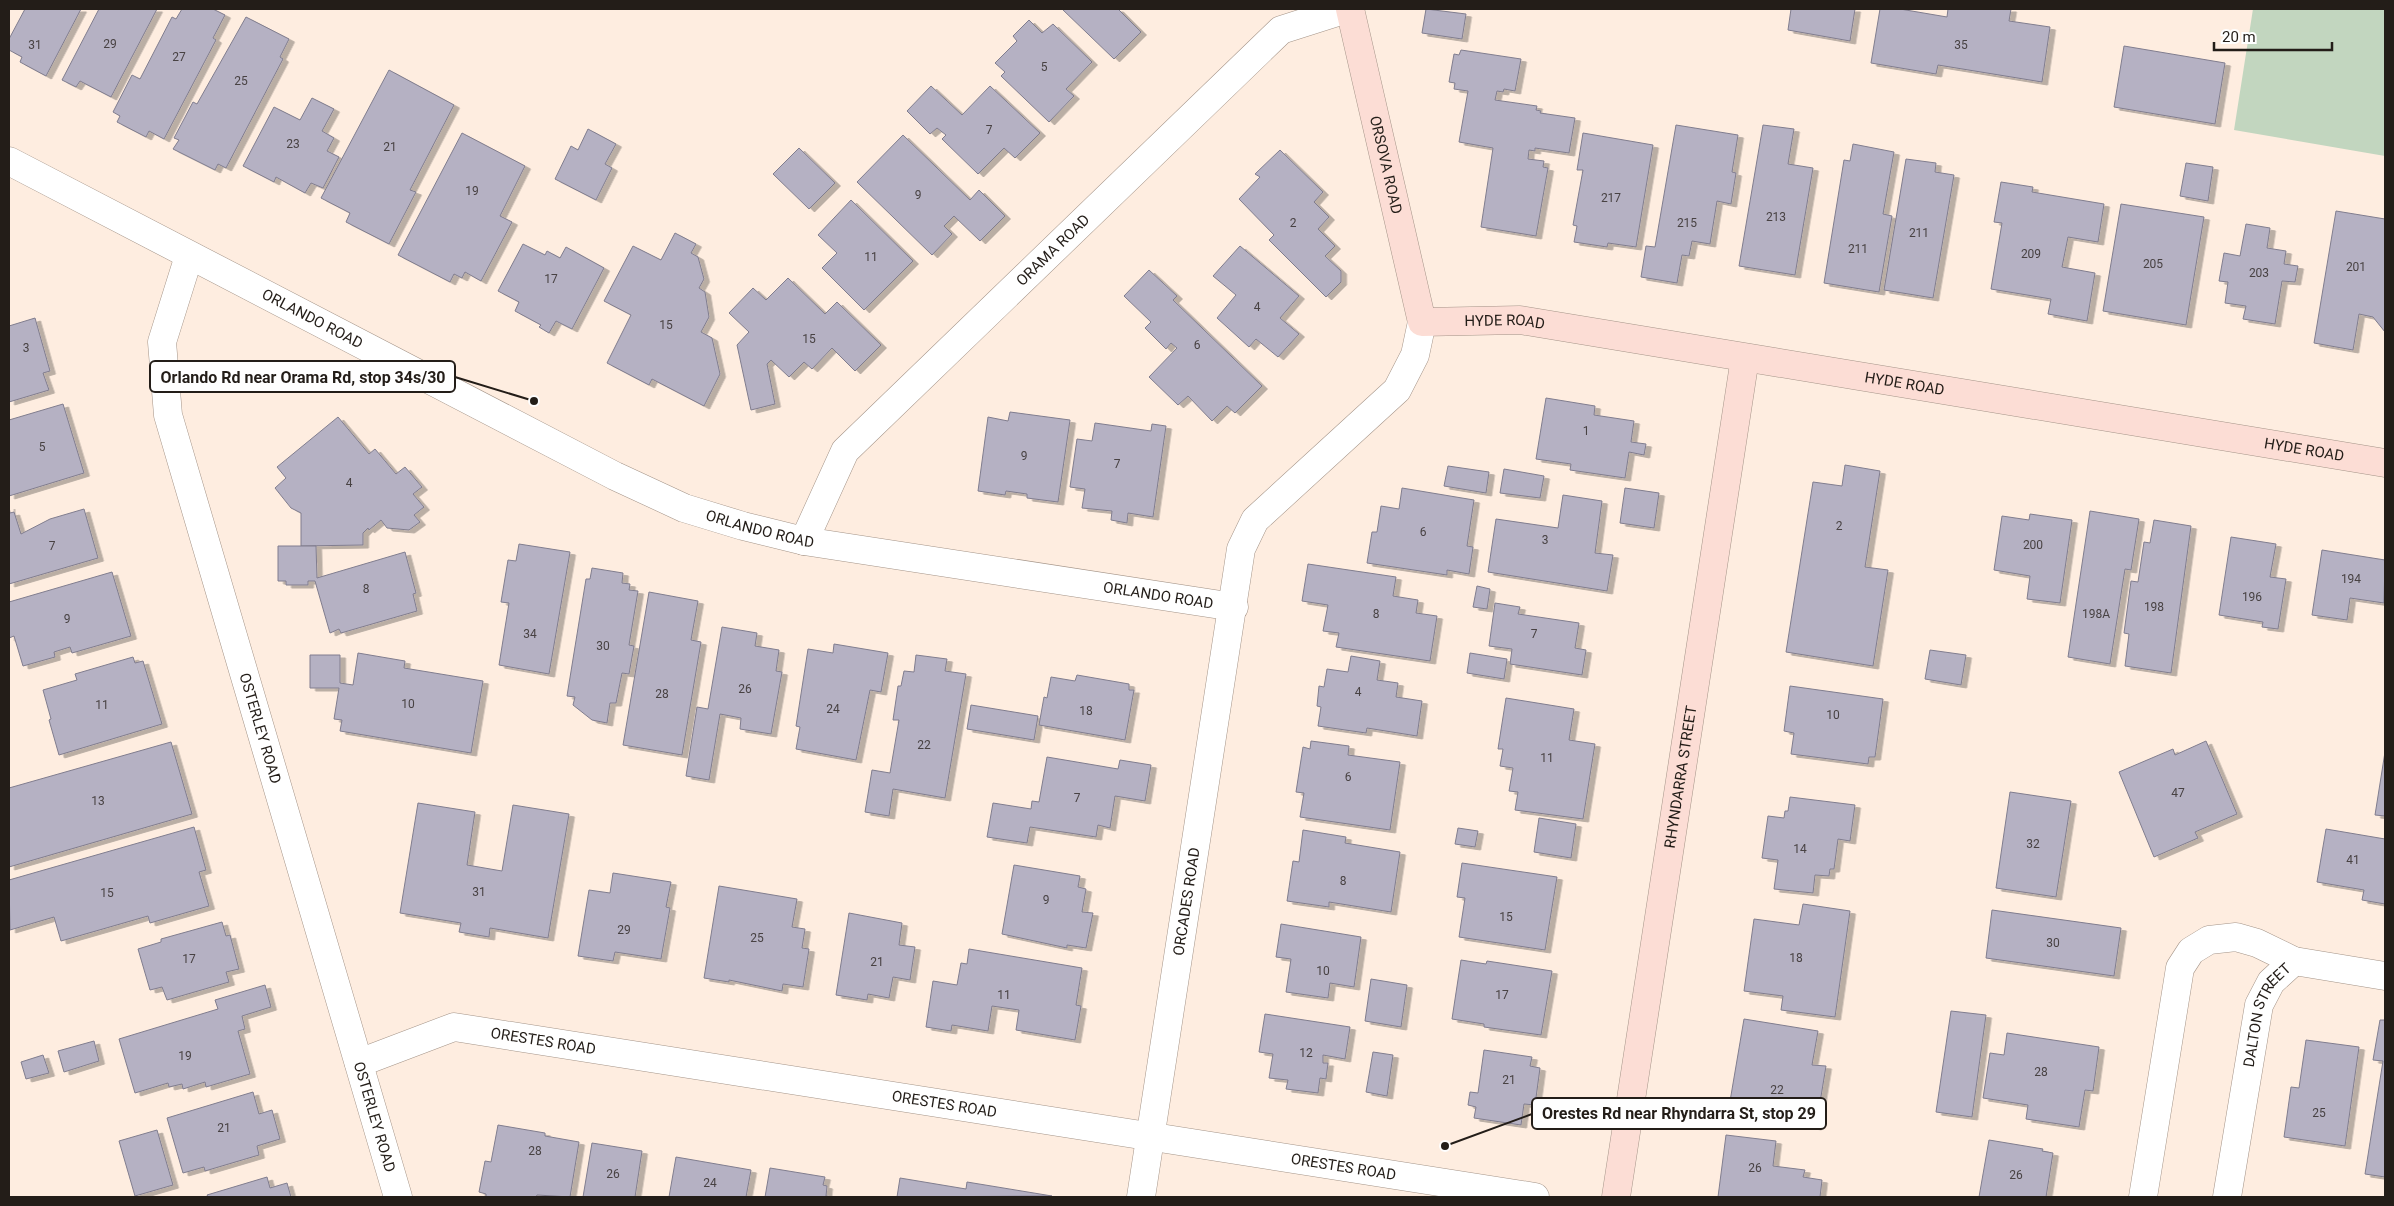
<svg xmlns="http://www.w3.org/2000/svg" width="2394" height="1206" font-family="Roboto,sans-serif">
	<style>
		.green { fill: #c2d6bf }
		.building { fill: #b5b1c3; stroke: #807d8e; filter: url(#shadow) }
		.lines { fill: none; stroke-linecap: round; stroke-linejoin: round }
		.street-casing { stroke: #a49488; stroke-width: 29 }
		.secondary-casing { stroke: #a49488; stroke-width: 29 }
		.street { stroke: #fff; stroke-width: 28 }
		.secondary { stroke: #fcddd5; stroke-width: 28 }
		.labels { text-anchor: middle; stroke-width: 4; stroke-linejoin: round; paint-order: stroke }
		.number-label { font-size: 12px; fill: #484243 }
		.street-label { font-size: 15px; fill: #231d18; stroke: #fefefe }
		.leader { fill: none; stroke: #231d18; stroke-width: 2 }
		.callout-dot { fill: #231d18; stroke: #fefefe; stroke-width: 2 }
		.callout { fill: #fefefe; stroke: #231d18; stroke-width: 2 }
		.callout-label { font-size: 16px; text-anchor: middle; font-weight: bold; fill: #231d18 }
	</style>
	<defs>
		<filter id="shadow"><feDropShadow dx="5.5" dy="3" stdDeviation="0" flood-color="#0004"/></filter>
	</defs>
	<rect width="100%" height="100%" fill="#feede0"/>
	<polygon class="green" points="2253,9 2385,9 2385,156 2234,130"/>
	<g class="building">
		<polygon points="25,9 81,9 46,76 20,62 22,57 9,50 9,39"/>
		<polygon points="99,9 157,9 111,97 80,81 76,87 62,80"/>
		<polygon points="182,9 213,9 225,15 213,38 216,40 164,139 149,131 146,137 117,122 120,116 113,112 132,75 140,79 172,17 176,19"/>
		<polygon points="1062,9 1118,9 1141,32 1114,59"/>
		<polygon points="1426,9 1466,14 1462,39 1422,33"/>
		<polygon points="1788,9 1855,9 1850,41 1788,30 1791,9"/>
		<polygon points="1880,9 1900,9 1947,17 1948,9 2011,9 2009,21 2050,27 2042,82 1938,65 1936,74 1871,63"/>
		<polygon points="246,17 289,39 280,57 283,59 226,168 218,164 215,170 173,149 179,140 174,138 193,102 197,104"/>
		<polygon points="1029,20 1042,33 1053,24 1092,62 1066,89 1074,96 1049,122 1001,76 1005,72 995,63 1017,41 1013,36"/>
		<polygon points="2124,46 2225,63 2215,124 2114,107"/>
		<polygon points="1461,50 1521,59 1515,91 1504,89 1503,92 1497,91 1495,100 1537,106 1536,110 1541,111 1540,113 1575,118 1569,153 1535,148 1535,151 1529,150 1528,159 1544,161 1543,167 1548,168 1536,236 1481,227 1493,148 1459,142 1468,91 1454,89 1455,83 1449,82 1454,54 1459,55"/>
		<polygon points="389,70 454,105 410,190 416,192 389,244 346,222 350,213 321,198"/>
		<polygon points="931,86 962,115 990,86 1040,133 1015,158 1004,148 978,174 942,139 946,135 937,128 930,134 907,111"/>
		<polygon points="312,98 334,109 322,131 334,138 327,151 339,157 323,188 311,183 305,193 276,177 274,182 243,166 274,107 300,120"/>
		<polygon points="1676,125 1738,135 1732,172 1736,173 1731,204 1717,201 1710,244 1692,241 1689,256 1682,255 1677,283 1641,277 1646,246 1655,247"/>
		<polygon points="1763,125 1794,129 1788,164 1813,168 1795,275 1739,266"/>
		<polygon points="588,129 616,144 605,164 612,168 596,200 555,179 571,146 578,150"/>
		<polygon points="462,133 525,166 500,216 512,222 481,281 465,272 462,278 454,274 450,282 398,255"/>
		<polygon points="1583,133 1653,145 1636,247 1608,243 1607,247 1574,242 1577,226 1573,225 1583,170 1577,170"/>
		<polygon points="903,135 970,200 979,190 1005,216 980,241 954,216 944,226 952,234 932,255 857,182"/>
		<polygon points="1853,144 1894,152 1883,214 1892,216 1879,292 1824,283 1844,160 1850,161"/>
		<polygon points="799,148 835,183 809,209 773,174"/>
		<polygon points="1280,150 1323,192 1314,202 1329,217 1318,229 1335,246 1325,256 1341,271 1341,282 1326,297 1269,240 1274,235 1239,199 1260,177 1255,174"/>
		<polygon points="1906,159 1936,163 1935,172 1954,175 1933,298 1884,290"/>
		<polygon points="2186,163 2213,167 2208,201 2180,196"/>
		<polygon points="2001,182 2033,187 2032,192 2104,204 2098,242 2068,237 2062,267 2095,273 2087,321 2048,314 2051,299 1991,289 2002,223 1994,222"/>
		<polygon points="851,200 913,261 864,310 822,268 837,253 818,235"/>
		<polygon points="2121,204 2204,217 2186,325 2103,311"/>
		<polygon points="2336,211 2385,219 2385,332 2373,317 2359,314 2353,350 2314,343"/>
		<polygon points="2246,224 2270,228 2267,248 2286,251 2284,264 2298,266 2295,282 2282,281 2275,324 2243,319 2246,306 2225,303 2228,282 2219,281 2224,253 2240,256"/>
		<polygon points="675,233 696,244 691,253 698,257 704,279 699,288 705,292 709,317 701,332 712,338 720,374 704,406 652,379 649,385 607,363 631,315 604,301 633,246 661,260"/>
		<polygon points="523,244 545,255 547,251 560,258 566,247 604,268 572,329 556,321 549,333 539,327 541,325 515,311 519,302 498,291"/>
		<polygon points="1240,246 1299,296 1280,318 1299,334 1278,357 1256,339 1249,347 1217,318 1236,295 1213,276"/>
		<polygon points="1149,270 1177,296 1173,300 1262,386 1235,413 1227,406 1212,421 1188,396 1178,405 1149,377 1177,348 1171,343 1166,349 1145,328 1151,322 1124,296"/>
		<polygon points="788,278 825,314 837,302 881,345 855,371 832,348 812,369 804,362 789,377 771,360 767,364 775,404 751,410 737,345 749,332 729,313 753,288 766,300"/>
		<polygon points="35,318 50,371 43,373 49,390 9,402 9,326"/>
		<polygon points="1546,398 1595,406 1594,415 1634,421 1631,442 1646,444 1644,455 1629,452 1625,478 1570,470 1571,464 1536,459"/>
		<polygon points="63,404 84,473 9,496 9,420"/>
		<polygon points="1010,412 1070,420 1058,502 1027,498 1027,494 1006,491 1005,495 978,491 988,417 1008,421"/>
		<polygon points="338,417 369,454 375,449 396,474 405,467 422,487 413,494 424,507 414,515 420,522 409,530 387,528 381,520 369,530 368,528 363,533 363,545 301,546 301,513 291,508 275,488 286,478 277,467"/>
		<polygon points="1095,423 1151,431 1152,424 1166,426 1153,517 1128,513 1127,523 1111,520 1112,511 1082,508 1085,489 1070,487 1077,439 1092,441"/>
		<polygon points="1845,465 1880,471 1865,567 1888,570 1873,666 1786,652 1813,482 1842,486"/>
		<polygon points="1448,466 1489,472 1486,493 1444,486"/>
		<polygon points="1504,469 1544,476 1540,498 1500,493"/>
		<polygon points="1402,488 1474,500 1467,546 1473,547 1469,574 1447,570 1447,575 1367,563 1372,532 1377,532 1381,506 1399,509"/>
		<polygon points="1625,488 1659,493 1654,528 1620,523"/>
		<polygon points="1563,495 1602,501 1595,553 1613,555 1607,591 1488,572 1496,519 1558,528"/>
		<polygon points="9,506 10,513 14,512 21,534 50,519 84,509 98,558 9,584"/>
		<polygon points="2090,511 2139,519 2131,570 2125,569 2110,664 2068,657"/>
		<polygon points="2030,514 2072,520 2060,603 2027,599 2030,576 1994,570 2002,516 2029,520"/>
		<polygon points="2154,520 2191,526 2171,673 2125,666 2129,634 2124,633 2131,581 2138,582 2144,542 2150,543"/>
		<polygon points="2231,537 2276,544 2270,577 2286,579 2278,629 2262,627 2263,622 2219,615"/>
		<polygon points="519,544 570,552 549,674 499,665 509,603 501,602 508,560 516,561"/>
		<polygon points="278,546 316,546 317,578 405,552 416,593 413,594 417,611 341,633 339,629 330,633 315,581 308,581 308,585 286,585 286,581 278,581"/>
		<polygon points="2322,550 2385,560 2384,603 2350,598 2347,620 2312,615"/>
		<polygon points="1308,564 1396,577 1393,596 1418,600 1416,613 1437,616 1430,661 1336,647 1339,633 1323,631 1328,605 1302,601"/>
		<polygon points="592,568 623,573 622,583 630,584 629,590 638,591 629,645 634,646 629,674 622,673 616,703 610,703 607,723 592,720 573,705 575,697 567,696 586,579 590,579"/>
		<polygon points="112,572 131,636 72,653 70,647 54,652 55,657 23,666 14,636 9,638 9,602"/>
		<polygon points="1477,586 1490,589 1487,609 1473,607"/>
		<polygon points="649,592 698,601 691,640 701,642 682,755 623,745"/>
		<polygon points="1495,603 1520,607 1518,614 1579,623 1575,648 1586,650 1582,675 1510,664 1512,649 1489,646"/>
		<polygon points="722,627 757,633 755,646 779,650 776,671 782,672 771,734 740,729 741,718 720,714 709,780 686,776 697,707 708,709"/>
		<polygon points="834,644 888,653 881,692 870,690 856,760 796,749 800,727 796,726 808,649 833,653"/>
		<polygon points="1930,650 1966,655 1961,685 1925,679"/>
		<polygon points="358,653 405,661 404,668 483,681 471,753 340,731 342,720 334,719 339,688 310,688 310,655 340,655 340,683 353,685"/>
		<polygon points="1470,653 1507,659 1504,679 1467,673"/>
		<polygon points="916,655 947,659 945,671 966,674 945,798 893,789 889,816 865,812 872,770 890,773 899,720 893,720 898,686 901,686 904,671 914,672"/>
		<polygon points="1351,656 1380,661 1377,680 1398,683 1396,697 1422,701 1417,736 1367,728 1366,733 1318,726 1321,707 1317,706 1319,686 1324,687 1327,669 1348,672"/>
		<polygon points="133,657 135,663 143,661 162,724 59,755 49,720 51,719 43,690 77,680 75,674"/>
		<polygon points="1077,675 1129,684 1129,690 1134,690 1125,740 1039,725 1044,697 1047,698 1051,677 1075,681"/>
		<polygon points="1790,686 1883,699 1875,757 1869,757 1868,764 1791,754 1794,733 1784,731"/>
		<polygon points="1506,698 1574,709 1569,740 1595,744 1583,819 1515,810 1518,792 1509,791 1513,768 1500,766 1503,749 1498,749"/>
		<polygon points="971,705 1038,716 1034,740 967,729"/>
		<polygon points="1311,741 1349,746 1348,755 1400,762 1390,830 1300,817 1304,793 1296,792 1303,747 1310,749"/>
		<polygon points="2206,741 2237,814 2195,832 2198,838 2154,857 2119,772 2173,749 2175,755"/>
		<polygon points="171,742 192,814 9,867 9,788"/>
		<polygon points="2385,752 2385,816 2375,815"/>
		<polygon points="1047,757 1118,769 1120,760 1151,765 1145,801 1115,796 1110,828 1098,825 1096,837 1030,827 1027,843 987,837 993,803 1031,809 1032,801 1039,802"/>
		<polygon points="2010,792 2071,801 2056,897 1996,888"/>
		<polygon points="1790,797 1855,805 1850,841 1838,839 1834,869 1830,869 1829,876 1815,875 1813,893 1774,889 1778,860 1762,858 1768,816 1784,818 1785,811 1788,811"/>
		<polygon points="418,803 475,812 467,865 502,871 513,805 569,814 548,938 490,928 489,937 459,932 461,923 400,913"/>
		<polygon points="1539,818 1576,824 1571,858 1534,852"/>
		<polygon points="194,827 206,870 199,872 209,906 150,923 148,916 61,941 54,917 10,930 9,880"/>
		<polygon points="1458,828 1478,831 1475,847 1455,844"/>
		<polygon points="2326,829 2385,839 2385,904 2362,900 2364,890 2317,882"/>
		<polygon points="1303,830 1346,837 1345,843 1400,852 1391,912 1329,902 1329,907 1287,901 1293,861 1299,862"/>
		<polygon points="1462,863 1557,877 1545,950 1459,937 1465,898 1457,897"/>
		<polygon points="1014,865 1080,876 1078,887 1086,889 1082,912 1093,913 1086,948 1067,945 1067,948 1002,934"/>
		<polygon points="613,873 671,882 666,907 670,908 661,959 615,952 613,961 578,956 589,890 610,893"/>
		<polygon points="719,886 797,899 792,927 805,929 802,948 809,949 803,987 783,984 782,991 729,980 729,982 704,978"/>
		<polygon points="1803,904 1850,911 1835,1017 1781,1010 1783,996 1744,991 1754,919 1799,925"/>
		<polygon points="1992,910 2121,928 2114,976 1986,958"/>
		<polygon points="849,913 902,923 899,945 915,947 910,980 893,977 889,998 868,994 867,1000 836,995"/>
		<polygon points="222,922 226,936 230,935 239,969 226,972 229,982 167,1000 162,987 150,990 138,949 161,942 161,939"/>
		<polygon points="1281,924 1361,937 1354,987 1330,983 1328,998 1286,992 1291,959 1276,957"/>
		<polygon points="969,949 1082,968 1076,1005 1081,1006 1075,1040 1016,1030 1019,1010 992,1006 988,1031 952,1025 951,1031 926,1027 933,981 957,985 961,963 967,964"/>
		<polygon points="1461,960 1486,964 1487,961 1552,971 1541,1035 1484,1027 1484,1024 1452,1019"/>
		<polygon points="1371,979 1407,985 1401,1027 1365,1021"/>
		<polygon points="265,985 271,1007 242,1016 245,1029 238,1031 250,1074 206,1087 205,1082 183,1089 182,1084 169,1087 168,1083 135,1093 119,1039 218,1009 215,1000"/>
		<polygon points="1951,1011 1986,1015 1972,1117 1936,1112"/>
		<polygon points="1265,1014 1350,1027 1345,1059 1323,1055 1323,1063 1328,1063 1326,1079 1320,1078 1318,1093 1286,1089 1288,1080 1269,1078 1273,1054 1259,1052"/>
		<polygon points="1744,1019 1818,1031 1812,1065 1826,1066 1816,1127 1728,1113"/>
		<polygon points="2380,1020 2385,1020 2385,1177 2365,1174 2383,1061 2373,1060"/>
		<polygon points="2007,1033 2099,1047 2093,1091 2085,1090 2079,1127 2026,1119 2028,1105 1983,1098 1990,1053 2004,1055"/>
		<polygon points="2306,1040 2359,1047 2345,1146 2284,1137 2291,1087 2299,1088"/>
		<polygon points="94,1041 99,1061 64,1072 58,1051"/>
		<polygon points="1484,1050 1532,1057 1530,1066 1540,1068 1535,1105 1524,1104 1521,1125 1474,1118 1476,1107 1468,1105 1470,1092 1478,1093"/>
		<polygon points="1373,1052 1393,1055 1387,1096 1366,1092"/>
		<polygon points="43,1055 49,1073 26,1079 21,1062"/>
		<polygon points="253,1092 259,1114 272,1110 280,1139 257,1146 259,1155 205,1171 204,1167 183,1173 167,1118"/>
		<polygon points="498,1125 545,1133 545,1136 579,1142 570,1197 537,1195 536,1197 486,1197 486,1194 479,1192 485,1161 491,1162"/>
		<polygon points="157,1130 173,1185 135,1196 119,1141"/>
		<polygon points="1726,1135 1776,1141 1773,1166 1805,1170 1803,1177 1822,1180 1820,1197 1718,1197"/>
		<polygon points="1989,1140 2043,1149 2042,1151 2053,1153 2046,1197 1979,1197"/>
		<polygon points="592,1143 642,1151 635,1197 583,1197"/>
		<polygon points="676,1157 751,1170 746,1197 669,1197"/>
		<polygon points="770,1168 825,1177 823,1185 827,1186 826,1196 833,1197 765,1197"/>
		<polygon points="267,1177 270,1188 287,1183 291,1197 208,1197 207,1195"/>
		<polygon points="900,1178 966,1189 967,1182 1052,1196 897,1197"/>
	</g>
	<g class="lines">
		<defs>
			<g id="street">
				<path id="s1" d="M9,161l606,315 69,32 59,18 61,15 430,66"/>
				<path id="s2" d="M189,256l-27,86 6,73 230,782"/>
				<path id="s3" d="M804,541l41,-90 436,-421 66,-21"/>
				<path id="s4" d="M359,1063l95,-36 1081,170"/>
				<path id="s5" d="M1141,1197l100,-648 14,-29 142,-130 18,-35 7,-33"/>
				<polyline points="2143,1197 2180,968 2191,951 2209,940 2236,937 2257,943 2294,961 2385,976"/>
				<path id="s6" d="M2227,1197l32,-192 12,-23 23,-21"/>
			</g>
			<g id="secondary">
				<path id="s7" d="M1350,9l72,313 98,-2 865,143"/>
				<path id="s8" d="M1616,1197l129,-839"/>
			</g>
		</defs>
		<use href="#street" class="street-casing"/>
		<use href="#secondary" class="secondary-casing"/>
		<use href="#street" class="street"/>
		<use href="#secondary" class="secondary"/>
	</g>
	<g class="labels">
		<g class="number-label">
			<text x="110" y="48">29</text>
			<text x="35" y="49">31</text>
			<text x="1961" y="49">35</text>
			<text x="179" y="61">27</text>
			<text x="1044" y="71">5</text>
			<text x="241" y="85">25</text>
			<text x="989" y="134">7</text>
			<text x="293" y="148">23</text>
			<text x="390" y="151">21</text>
			<text x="472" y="195">19</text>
			<text x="918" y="199">9</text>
			<text x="1611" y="202">217</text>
			<text x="1776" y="221">213</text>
			<text x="1293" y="227">2</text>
			<text x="1687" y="227">215</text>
			<text x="1919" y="237">211</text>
			<text x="1858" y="253">211</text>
			<text x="2031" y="258">209</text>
			<text x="871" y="261">11</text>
			<text x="2153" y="268">205</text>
			<text x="2356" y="271">201</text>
			<text x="2259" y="277">203</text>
			<text x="551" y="283">17</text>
			<text x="1257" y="311">4</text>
			<text x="666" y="329">15</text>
			<text x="809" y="343">15</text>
			<text x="1197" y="349">6</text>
			<text x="26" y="352">3</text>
			<text x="1586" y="435">1</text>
			<text x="42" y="451">5</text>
			<text x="1024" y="460">9</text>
			<text x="1117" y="468">7</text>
			<text x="349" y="487">4</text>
			<text x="1839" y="530">2</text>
			<text x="1423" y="536">6</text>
			<text x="1545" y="544">3</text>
			<text x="2033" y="549">200</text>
			<text x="52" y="550">7</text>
			<text x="2351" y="583">194</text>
			<text x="366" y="593">8</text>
			<text x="2252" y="601">196</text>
			<text x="2154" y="611">198</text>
			<text x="1376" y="618">8</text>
			<text x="2096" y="618">198A</text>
			<text x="67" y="623">9</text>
			<text x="530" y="638">34</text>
			<text x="1534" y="638">7</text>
			<text x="603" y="650">30</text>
			<text x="745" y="693">26</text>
			<text x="1358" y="696">4</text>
			<text x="662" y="698">28</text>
			<text x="408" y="708">10</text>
			<text x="102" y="709">11</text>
			<text x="833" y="713">24</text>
			<text x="1086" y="715">18</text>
			<text x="1833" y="719">10</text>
			<text x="924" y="749">22</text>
			<text x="1547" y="762">11</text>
			<text x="1348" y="781">6</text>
			<text x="2178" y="797">47</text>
			<text x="1077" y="802">7</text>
			<text x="98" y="805">13</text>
			<text x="2033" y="848">32</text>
			<text x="1800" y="853">14</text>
			<text x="2353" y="864">41</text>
			<text x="1343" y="885">8</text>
			<text x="479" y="896">31</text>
			<text x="107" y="897">15</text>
			<text x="1046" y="904">9</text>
			<text x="1506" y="921">15</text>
			<text x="624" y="934">29</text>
			<text x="757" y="942">25</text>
			<text x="2053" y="947">30</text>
			<text x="1796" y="962">18</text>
			<text x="189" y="963">17</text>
			<text x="877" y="966">21</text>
			<text x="1323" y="975">10</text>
			<text x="1004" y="999">11</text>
			<text x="1502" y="999">17</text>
			<text x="1306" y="1057">12</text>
			<text x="185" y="1060">19</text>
			<text x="2041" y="1076">28</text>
			<text x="1509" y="1084">21</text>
			<text x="1777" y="1094">22</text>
			<text x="2319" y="1117">25</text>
			<text x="224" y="1132">21</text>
			<text x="535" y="1155">28</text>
			<text x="1755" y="1172">26</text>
			<text x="613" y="1178">26</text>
			<text x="2016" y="1179">26</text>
			<text x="710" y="1187">24</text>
		</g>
		<g class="street-label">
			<text dy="5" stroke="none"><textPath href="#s7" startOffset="160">ORSOVA ROAD</textPath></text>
			<text dy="5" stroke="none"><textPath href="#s3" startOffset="388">ORAMA ROAD</textPath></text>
			<text dy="5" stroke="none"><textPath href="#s1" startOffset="342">ORLANDO ROAD</textPath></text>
			<text dy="5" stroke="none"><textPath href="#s7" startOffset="404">HYDE ROAD</textPath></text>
			<text dy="5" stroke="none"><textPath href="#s7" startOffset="809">HYDE ROAD</textPath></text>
			<text dy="5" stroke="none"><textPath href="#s7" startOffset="1214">HYDE ROAD</textPath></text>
			<text dy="5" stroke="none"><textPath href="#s1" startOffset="838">ORLANDO ROAD</textPath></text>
			<text dy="5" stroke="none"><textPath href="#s1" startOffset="1242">ORLANDO ROAD</textPath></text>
			<text dy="5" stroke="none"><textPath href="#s2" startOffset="490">OSTERLEY ROAD</textPath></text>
			<text dy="5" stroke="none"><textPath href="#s8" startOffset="425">RHYNDARRA STREET</textPath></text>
			<text dy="5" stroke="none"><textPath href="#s5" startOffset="299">ORCADES ROAD</textPath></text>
			<text dy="5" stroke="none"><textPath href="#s6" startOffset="188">DALTON STREET</textPath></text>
			<text dy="5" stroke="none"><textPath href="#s4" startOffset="192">ORESTES ROAD</textPath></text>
			<text dy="5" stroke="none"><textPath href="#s4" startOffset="598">ORESTES ROAD</textPath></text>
			<text dy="5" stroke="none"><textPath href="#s2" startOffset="895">OSTERLEY ROAD</textPath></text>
			<text dy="5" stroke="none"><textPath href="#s4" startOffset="1002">ORESTES ROAD</textPath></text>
		</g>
	</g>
	<path class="leader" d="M534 401L455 377M1445 1146L1532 1114"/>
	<g class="callout-dot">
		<circle cx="534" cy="401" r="5"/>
		<circle cx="1445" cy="1146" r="5"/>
	</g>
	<g class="callout">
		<rect x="150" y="361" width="305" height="31" rx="5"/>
		<rect x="1532" y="1098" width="294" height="31" rx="5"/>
	</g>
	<g class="callout-label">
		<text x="303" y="383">Orlando Rd near Orama Rd, stop 34s/30</text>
		<text x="1679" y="1119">Orestes Rd near Rhyndarra St, stop 29</text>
	</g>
	<rect width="2394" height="1206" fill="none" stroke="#231d18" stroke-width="20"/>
	<path d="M2214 42v8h118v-8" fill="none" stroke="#231d18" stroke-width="2.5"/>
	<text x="2222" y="42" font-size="15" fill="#231d18" stroke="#fefefe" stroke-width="4" paint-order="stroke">20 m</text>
</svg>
